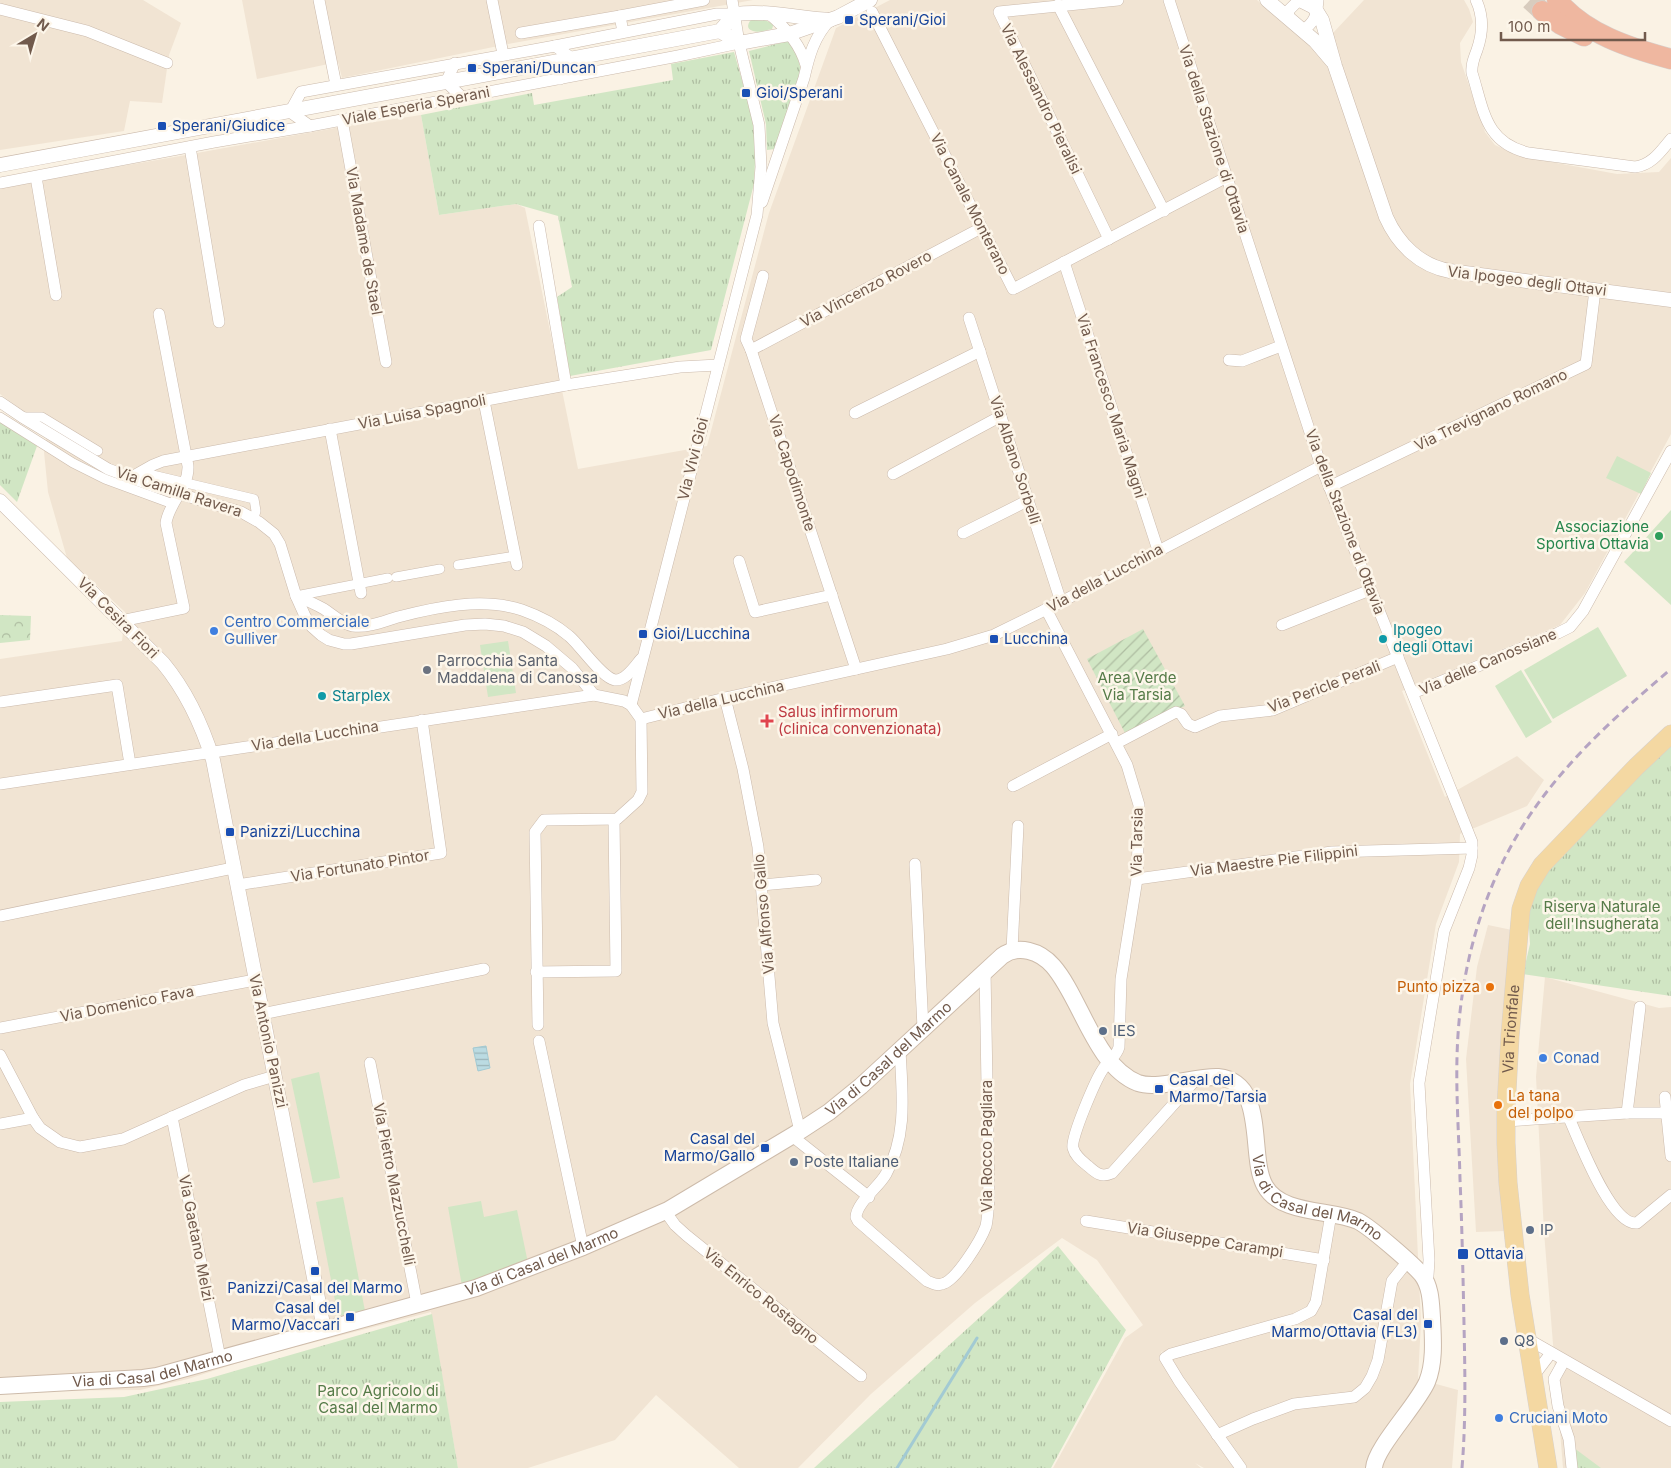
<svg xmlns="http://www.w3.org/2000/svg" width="1671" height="1468" font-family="Inter,sans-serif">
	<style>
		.residential { fill: #f1e4d3 }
		.grass { fill: #d1e6c4 }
		.forest { fill: url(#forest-crowns) }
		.park { fill: url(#park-tufts) }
		.garden { fill: url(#garden-furrows) }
		.water { fill: url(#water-rules); stroke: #a2cad3 }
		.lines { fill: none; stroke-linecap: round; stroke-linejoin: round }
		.stream { stroke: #a2cad3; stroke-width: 3 }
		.motorway-tunnel { stroke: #d8ccbe; stroke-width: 20; stroke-dasharray: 20 10; stroke-linecap: butt }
		.pedestrian-casing { stroke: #cbbaac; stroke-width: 10 }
		.minor-casing { stroke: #cbbaac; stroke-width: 12 }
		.tertiary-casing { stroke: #cbbaac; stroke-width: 15 }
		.secondary-casing { stroke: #cdbbaa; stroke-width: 18 }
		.primary-casing { stroke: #d7d1cd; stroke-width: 19 }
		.motorway-casing { stroke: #d7d1cd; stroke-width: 21 }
		.pedestrian { stroke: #fff; stroke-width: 9 }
		.minor { stroke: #fff; stroke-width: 11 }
		.tertiary { stroke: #fff; stroke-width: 14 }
		.secondary { stroke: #fff; stroke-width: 16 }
		.primary { stroke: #f4d8a2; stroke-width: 18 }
		.motorway { stroke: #efb7a0; stroke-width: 20 }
		.rail { stroke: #b5a4c2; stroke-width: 3; stroke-dasharray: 8 5; stroke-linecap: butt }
		.transit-dot { fill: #1a4fb4; stroke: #fdf6ea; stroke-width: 2 }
		.leisure-dot { fill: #2e9e5b; stroke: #fdf6ea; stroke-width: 2 }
		.shop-dot { fill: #3f7fe0; stroke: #fdf6ea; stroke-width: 2 }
		.culture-dot { fill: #0f9aa8; stroke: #fdf6ea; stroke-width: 2 }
		.worship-dot { fill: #6b7280; stroke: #fdf6ea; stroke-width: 2 }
		.health-dot { fill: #e0444e; stroke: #fdf6ea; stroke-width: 2 }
		.food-dot { fill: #e8710a; stroke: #fdf6ea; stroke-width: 2 }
		.service-dot { fill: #5c6f8a; stroke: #fdf6ea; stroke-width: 2 }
		.labels { text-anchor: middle; stroke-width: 5; stroke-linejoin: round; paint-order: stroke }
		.transit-label { font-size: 15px; fill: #164399; stroke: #fdf6ea; text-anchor: start }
		.street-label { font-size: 15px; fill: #715a4c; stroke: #fdf6ea }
		.leisure-label { font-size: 15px; fill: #27864d; stroke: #fdf6ea; text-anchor: end }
		.shop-label { font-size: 15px; fill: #366cbe; stroke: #fdf6ea; text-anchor: start }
		.culture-label { font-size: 15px; fill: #0d838f; stroke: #fdf6ea; text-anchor: start }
		.worship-label { font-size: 15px; fill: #5b616d; stroke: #fdf6ea; text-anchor: start }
		.park-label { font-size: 15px; fill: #557b48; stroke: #fdf6ea }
		.health-label { font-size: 15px; fill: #be3a42; stroke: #fdf6ea; text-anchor: start }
		.food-label { font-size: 15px; fill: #c56008; stroke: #fdf6ea; text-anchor: end }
		.service-label { font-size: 15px; fill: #4e5e75; stroke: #fdf6ea; text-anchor: start }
	</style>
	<defs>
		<pattern id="forest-crowns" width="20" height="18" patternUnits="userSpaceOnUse" patternTransform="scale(1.25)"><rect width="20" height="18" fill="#d1e6c4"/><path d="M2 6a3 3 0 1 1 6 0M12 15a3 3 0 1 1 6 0" fill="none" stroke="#aebda1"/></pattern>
		<pattern id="park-tufts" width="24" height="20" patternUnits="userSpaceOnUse" patternTransform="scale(1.25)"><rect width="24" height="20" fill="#d1e6c4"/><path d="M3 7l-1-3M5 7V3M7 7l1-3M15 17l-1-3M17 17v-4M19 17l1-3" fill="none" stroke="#aebda1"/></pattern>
		<pattern id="garden-furrows" width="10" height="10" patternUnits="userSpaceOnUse" patternTransform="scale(1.25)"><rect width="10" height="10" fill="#d1e6c4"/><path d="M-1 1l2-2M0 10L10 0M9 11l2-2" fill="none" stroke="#aebda1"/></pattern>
		<pattern id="water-rules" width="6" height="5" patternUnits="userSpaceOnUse" patternTransform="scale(1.25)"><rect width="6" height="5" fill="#bbdbe2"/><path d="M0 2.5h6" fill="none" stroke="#9cb5b9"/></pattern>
	</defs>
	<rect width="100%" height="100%" fill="#faf2e4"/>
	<g class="residential">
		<polygon points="0,0 143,0 181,23 169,55 162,103 130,101 124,131 0,150"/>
		<polygon points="242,0 753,0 508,44 342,78 338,62 257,79"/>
		<polygon points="890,0 1257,0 1316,51 1364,0 1464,0 1469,9 1473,22 1460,43 1461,62 1485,132 1495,145 1519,156 1617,174 1659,172 1671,158 1671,434 1585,593 1560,625 1402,691 1445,797 1517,756 1544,780 1527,806 1460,834 1459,862 1436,924 1410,1084 1421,1322 1418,1379 1458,1390 1452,1468 1245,1468 1162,1351 1159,1357 1234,1468 1204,1468 1195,1463 1201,1468 1053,1468 1125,1338 1143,1325 1097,1260 1062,1238 975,1303 871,1394 798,1468 739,1468 656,1395 615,1440 528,1468 458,1468 431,1312 250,1359 188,1379 140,1390 0,1391 0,659 122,641 125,612 67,558 48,492 44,452 48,429 0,394 0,187 186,155 335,128 421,115 439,215 516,204 525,208 578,469 707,446 769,213 836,28"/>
		<polygon points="1488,925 1512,930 1506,1231 1476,1232 1466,1059 1477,967"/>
		<polygon points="1545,977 1659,1008 1671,1007 1671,1468 1563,1468 1544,1232 1536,1077"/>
	</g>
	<g class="grass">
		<path d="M753,18h8l12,6v2l-1,3c-5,1 -13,4 -19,2 -8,-2 -5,-9 0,-13z"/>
		<polygon points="1617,456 1651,473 1641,494 1606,478"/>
		<polygon points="1671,510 1671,605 1624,562"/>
		<polygon points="1598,627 1627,676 1553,719 1524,670"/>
		<polygon points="508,641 516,693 488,697 480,645"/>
		<polygon points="1521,670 1552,722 1526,738 1495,686"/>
		<polygon points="319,1072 340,1178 313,1183 291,1079"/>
		<polygon points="343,1197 365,1311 338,1316 316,1202"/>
		<polygon points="481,1201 484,1217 517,1210 528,1263 462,1286 448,1207"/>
	</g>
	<polygon class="forest" points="0,615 31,616 30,640 0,643"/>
	<g class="park">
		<path d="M788,41c8,10 12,20 13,33l-26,75 -8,1 -1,-26 -17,-73z"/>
		<polygon points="734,52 755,126 756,142 754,184 711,350 570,376 557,297 572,287 558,216 516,204 439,215 421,115 532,93 534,105 673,80 671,64"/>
		<polygon points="0,422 37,446 17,502 0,485"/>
		<polygon points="1671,743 1671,996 1523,974 1530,944 1528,912 1538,882"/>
		<polygon points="1058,1246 1126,1330 1051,1468 814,1468"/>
		<polygon points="432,1314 458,1468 0,1468 0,1402 124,1397 207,1379"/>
		<polygon points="1566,1442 1601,1468 1567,1468"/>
	</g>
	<polygon class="garden" points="1143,629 1185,706 1126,735 1087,659"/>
	<polygon class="water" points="486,1046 490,1068 478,1071 473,1048"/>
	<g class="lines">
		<polyline class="stream" points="897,1468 977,1338"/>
		<polyline class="motorway-tunnel" points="1530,0 1542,11"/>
		<defs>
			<g id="pedestrian">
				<polyline points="0,417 73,463 105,479 173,504"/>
				<polyline points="23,417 42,417 98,451"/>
				<polyline points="140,472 254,499 256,511 254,518"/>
				<polyline points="458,565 515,556"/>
				<polyline points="396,577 440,569"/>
				<polyline points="296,596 388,578"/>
			</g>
			<g id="minor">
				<polyline points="319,0 336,85"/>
				<polyline points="492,0 503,54"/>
				<polyline points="1169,0 1321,466 1472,842 1472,855 1469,868 1444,931 1419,1083 1429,1260 1428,1276 1426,1281"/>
				<path d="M1476,0c8,17 7,33 1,50 -3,8 -6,15 -5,23 12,38 13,70 57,80l106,14c17,-2 26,-16 36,-28"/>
				<polyline points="1058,5 1164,211"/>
				<polyline points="0,9 87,31 167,63"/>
				<polyline points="872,12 1013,289 1227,177"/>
				<path d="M768,13c17,14 32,30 38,52"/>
				<polyline points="620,16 704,0"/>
				<polyline points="1288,18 1289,10 1299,0"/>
				<path d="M1302,30c13,-6 15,-17 16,-30"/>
				<polyline points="521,33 620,16 623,32"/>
				<polyline points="555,46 573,59 560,79"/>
				<polyline points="455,63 446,82 462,97"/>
				<polyline points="342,120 386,362"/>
				<polyline points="310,126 290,112 301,92 555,46 717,14 735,14"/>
				<polyline points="190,147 219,322"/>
				<polyline points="36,177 56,295"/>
				<polyline points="0,183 214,142 310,126 678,56 739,43"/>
				<path d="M762,202l42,-124c5,-22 10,-41 26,-58"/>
				<polyline points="539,226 566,385"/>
				<polyline points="1109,239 999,12 1118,0"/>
				<polyline points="1064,262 1158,550"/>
				<polyline points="763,276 746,339 751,350 856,669"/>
				<polyline points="969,318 1061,602"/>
				<polyline points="751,350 981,228"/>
				<polyline points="1229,360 1242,361 1281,346"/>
				<polyline points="484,401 517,565"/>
				<polyline points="0,402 22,417 108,469 156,487 241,512 259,522 274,534 280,544 296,596 305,616 312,627 321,635 329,640 344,644 351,644 465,625 485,624 504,626 523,632 546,646 572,668 594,695"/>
				<polyline points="855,413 980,351"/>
				<polyline points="330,429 361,593"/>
				<polyline points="893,474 1001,416"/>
				<polyline points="130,478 153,465 163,461 566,385 680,367 718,365"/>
				<polyline points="1329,487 1586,364 1595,290"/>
				<polyline points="963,533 1027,501"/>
				<polyline points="739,561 755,612 832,595"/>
				<path d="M296,596c10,4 19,8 28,13 9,6 18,15 29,17 16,2 31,-5 45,-9 38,-10 85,-20 124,-7 17,6 33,14 47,26 11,9 33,42 46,44 11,1 20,-14 26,-21"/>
				<path d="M1046,609l81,156 12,40 -2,74 -16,100 -2,68c-2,9 -11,14 -16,22 -7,10 -33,70 -30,79 2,8 9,13 15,18 8,7 13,12 24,7l85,-95"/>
				<path d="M121,621l63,-13 -18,-85c3,-21 23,-35 22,-57l-29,-152"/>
				<polyline points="1282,625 1370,590"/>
				<polyline points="1413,693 1558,633 1570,627 1583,611 1671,451"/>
				<polyline points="725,698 743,769 758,847 773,1023 800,1131"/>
				<polyline points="0,702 117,685 130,764"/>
				<polyline points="631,705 757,215 761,167 759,125 739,43 732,0"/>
				<polyline points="641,719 725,698 947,649 994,635 1061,602 1321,466"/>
				<polyline points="1117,743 1176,712 1181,714 1188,724 1195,727 1220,716 1273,710 1398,657"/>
				<polyline points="0,784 594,695 624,701 631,705 641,719 642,792 638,800 617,819 544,820 535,832 538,1025"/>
				<polyline points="1013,786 1112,734"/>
				<polyline points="915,864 923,1028"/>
				<polyline points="1137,879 1332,852 1472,848"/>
				<polyline points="237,885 441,853 422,720"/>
				<polyline points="761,885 816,880"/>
				<polyline points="0,916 233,868"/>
				<polyline points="1012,950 1018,826"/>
				<polyline points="536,972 616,971 614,820"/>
				<polyline points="262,1014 484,969"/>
				<polyline points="0,1028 255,980"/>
				<polyline points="539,1041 583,1247"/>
				<path d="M900,1050c2,42 8,85 -14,124 -7,13 -29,28 -30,43l2,4 69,60c5,2 10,5 15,3 14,-3 39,-44 44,-58 2,-9 2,-18 3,-27l-4,-229"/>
				<polyline points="0,1055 33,1118 40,1128 60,1142 80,1147 123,1139 244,1085 275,1076"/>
				<polyline points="370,1063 417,1304"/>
				<polyline points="1665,1097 1671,1156"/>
				<polyline points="1627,1113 1640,1007"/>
				<polyline points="172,1117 220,1358"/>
				<path d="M1569,1118c10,22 42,108 68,105l34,-28"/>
				<polyline points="1506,1121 1627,1113 1667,1113"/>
				<polyline points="0,1124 33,1118"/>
				<polyline points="792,1136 869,1197"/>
				<polyline points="665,1211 675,1225 686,1235 861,1376"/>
				<polyline points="1086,1221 1324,1260"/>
				<polyline points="1526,1338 1671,1421"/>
				<polyline points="1564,1361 1554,1379 1558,1406 1569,1439 1572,1468"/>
				<polyline points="1532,1378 1551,1353"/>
				<polyline points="1217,1435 1253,1419 1294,1404 1354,1397 1365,1388 1372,1376 1378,1360 1392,1281 1408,1261"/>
				<polyline points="1241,1468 1179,1381 1165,1358 1171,1354 1295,1319 1311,1311 1316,1302 1331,1214"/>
			</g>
			<g id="tertiary">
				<polyline points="1267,0 1315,41 1332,61"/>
				<path d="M1300,0l14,7 8,13 13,46 51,151c12,27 34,49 64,54l221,29"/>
				<polyline points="720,31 739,43 789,34 838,17 870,0"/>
				<path d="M0,165l720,-134 15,-17c32,-4 63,4 95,6"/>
				<path d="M0,501l163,162c24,29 39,62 50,97l111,569"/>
			</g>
			<g id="secondary">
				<path id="s1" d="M0,1386l143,-8 14,-2 319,-88 107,-41 85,-37 132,-79 29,-19 32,-26 141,-130c16,-12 38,-5 51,10 28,32 42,100 85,117 20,7 57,-7 80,-6 50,5 30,79 47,109 16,29 66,23 93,35 12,6 55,43 64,54 9,12 9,28 10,43 1,20 3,45 -5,64 -10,23 -52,66 -53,86"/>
			</g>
			<g id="primary">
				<path id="s2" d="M1548,1468l-28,-173 -12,-112 -2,-40v-35l4,-72 11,-127 8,-23 13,-21 94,-98 35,-33"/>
			</g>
			<g id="motorway">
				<path d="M1557,0c28,34 73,48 114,59"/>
				<polyline points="1542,11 1560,24 1584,36"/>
			</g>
		</defs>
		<use href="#pedestrian" class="pedestrian-casing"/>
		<use href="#minor" class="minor-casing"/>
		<use href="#tertiary" class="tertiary-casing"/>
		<use href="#secondary" class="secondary-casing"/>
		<use href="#primary" class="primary-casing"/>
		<use href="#motorway" class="motorway-casing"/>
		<use href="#pedestrian" class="pedestrian"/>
		<use href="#minor" class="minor"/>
		<use href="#tertiary" class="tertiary"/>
		<use href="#secondary" class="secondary"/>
		<use href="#primary" class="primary"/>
		<use href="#motorway" class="motorway"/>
		<path class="rail" d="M1462,1468c4,-48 3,-96 2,-144 -1,-49 -2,-97 -4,-145 -1,-41 -4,-82 -3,-122 2,-83 23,-163 67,-233 39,-61 93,-109 147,-155"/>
	</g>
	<g class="transit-dot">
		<rect x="844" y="15" width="10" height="10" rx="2.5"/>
		<rect x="467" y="63" width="10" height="10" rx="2.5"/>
		<rect x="741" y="88" width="10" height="10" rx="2.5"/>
		<rect x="157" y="121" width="10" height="10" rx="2.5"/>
		<rect x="638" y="629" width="10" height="10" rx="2.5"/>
		<rect x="989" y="634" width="10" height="10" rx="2.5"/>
		<rect x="225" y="827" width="10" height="10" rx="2.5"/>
		<rect x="1154" y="1084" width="10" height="10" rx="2.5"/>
		<rect x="760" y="1143" width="10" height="10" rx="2.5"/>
		<rect x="1457" y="1248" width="12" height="12" rx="2.5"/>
		<rect x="310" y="1266" width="10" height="10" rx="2.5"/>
		<rect x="345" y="1312" width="10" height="10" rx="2.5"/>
		<rect x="1423" y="1319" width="10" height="10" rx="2.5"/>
	</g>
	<circle class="leisure-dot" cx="1659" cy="536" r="5"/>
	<g class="shop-dot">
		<circle cx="214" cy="631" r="5"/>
		<circle cx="1543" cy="1058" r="5"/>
		<circle cx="1499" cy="1418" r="5"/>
	</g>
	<g class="culture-dot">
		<circle cx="1383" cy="639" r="5"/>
		<circle cx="322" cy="696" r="5"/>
	</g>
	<circle class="worship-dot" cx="427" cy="670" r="5"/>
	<path class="health-dot" d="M764.5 713.5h5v5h5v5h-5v5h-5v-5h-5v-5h5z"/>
	<g class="food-dot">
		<circle cx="1490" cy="987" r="5"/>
		<circle cx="1498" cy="1105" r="5"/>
	</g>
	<g class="service-dot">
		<circle cx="1103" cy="1031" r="5"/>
		<circle cx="794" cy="1162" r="5"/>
		<circle cx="1530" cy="1230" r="5"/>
		<circle cx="1504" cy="1341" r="5"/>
	</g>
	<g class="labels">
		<g class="transit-label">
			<text x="859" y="25">Sperani/Gioi</text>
			<text x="482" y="73">Sperani/Duncan</text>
			<text x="756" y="98">Gioi/Sperani</text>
			<text x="172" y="131">Sperani/Giudice</text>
			<text x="653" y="639">Gioi/Lucchina</text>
			<text x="1004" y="644">Lucchina</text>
			<text x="240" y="837">Panizzi/Lucchina</text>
			<text x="1169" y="1085">Casal del<tspan x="1169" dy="17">Marmo/Tarsia</tspan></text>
			<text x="755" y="1144" text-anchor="end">Casal del<tspan x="755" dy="17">Marmo/Gallo</tspan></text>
			<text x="1474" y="1259">Ottavia</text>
			<text x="315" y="1293" text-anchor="middle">Panizzi/Casal del Marmo</text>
			<text x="340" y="1313" text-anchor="end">Casal del<tspan x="340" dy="17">Marmo/Vaccari</tspan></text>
			<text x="1418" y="1320" text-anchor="end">Casal del<tspan x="1418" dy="17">Marmo/Ottavia (FL3)</tspan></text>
		</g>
		<g class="street-label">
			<text transform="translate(1041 99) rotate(64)" y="5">Via Alessandro Pieralisi</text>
			<text transform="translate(416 106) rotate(-11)" y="5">Viale Esperia Sperani</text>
			<text transform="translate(1214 139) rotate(72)" y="5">Via della Stazione di Ottavia</text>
			<text transform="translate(970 204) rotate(63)" y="5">Via Canale Monterano</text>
			<text transform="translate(364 241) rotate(80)" y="5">Via Madame de Stael</text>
			<text transform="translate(1527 281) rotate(7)" y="5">Via Ipogeo degli Ottavi</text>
			<text transform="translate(866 289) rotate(-28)" y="5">Via Vincenzo Rovero</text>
			<text transform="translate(1111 406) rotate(72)" y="5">Via Francesco Maria Magni</text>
			<text transform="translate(1491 410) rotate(-26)" y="5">Via Trevignano Romano</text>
			<text transform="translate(422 412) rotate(-11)" y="5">Via Luisa Spagnoli</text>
			<text transform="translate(693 459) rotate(-76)" y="5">Via Vivi Gioi</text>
			<text transform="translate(1015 460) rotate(72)" y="5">Via Albano Sorbelli</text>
			<text transform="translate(792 473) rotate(72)" y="5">Via Capodimonte</text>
			<text transform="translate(179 492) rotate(18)" y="5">Via Camilla Ravera</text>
			<text transform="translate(1345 522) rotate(69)" y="5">Via della Stazione di Ottavia</text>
			<text transform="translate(1105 578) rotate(-28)" y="5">Via della Lucchina</text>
			<text transform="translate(118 618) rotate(45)" y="5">Via Cesira Fiori</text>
			<text transform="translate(1488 662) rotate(-23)" y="5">Via delle Canossiane</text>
			<text transform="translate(1324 687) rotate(-21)" y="5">Via Pericle Perali</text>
			<text transform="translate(721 700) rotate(-13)" y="5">Via della Lucchina</text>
			<text transform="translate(315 736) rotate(-9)" y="5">Via della Lucchina</text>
			<text transform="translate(1137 842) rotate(-89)" y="5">Via Tarsia</text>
			<text transform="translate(1274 861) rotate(-7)" y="5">Via Maestre Pie Filippini</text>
			<text transform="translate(360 866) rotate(-9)" y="5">Via Fortunato Pintor</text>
			<text transform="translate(764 914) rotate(-95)" y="5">Via Alfonso Gallo</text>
			<text transform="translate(127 1004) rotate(-11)" y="5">Via Domenico Fava</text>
			<text dy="5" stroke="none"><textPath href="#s2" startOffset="442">Via Trionfale</textPath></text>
			<text transform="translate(268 1041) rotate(78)" y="5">Via Antonio Panizzi</text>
			<text dy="5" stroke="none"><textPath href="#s1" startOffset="964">Via di Casal del Marmo</textPath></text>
			<text transform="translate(987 1146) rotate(-90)" y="5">Via Rocco Pagliara</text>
			<text transform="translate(394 1184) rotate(79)" y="5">Via Pietro Mazzucchelli</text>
			<text dy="5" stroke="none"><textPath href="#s1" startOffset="1579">Via di Casal del Marmo</textPath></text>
			<text transform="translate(196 1238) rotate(79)" y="5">Via Gaetano Melzi</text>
			<text transform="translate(1205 1240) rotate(9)" y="5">Via Giuseppe Carampi</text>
			<text dy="5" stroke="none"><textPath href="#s1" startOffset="559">Via di Casal del Marmo</textPath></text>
			<text transform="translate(761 1296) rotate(39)" y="5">Via Enrico Rostagno</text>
			<text dy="5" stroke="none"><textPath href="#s1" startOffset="154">Via di Casal del Marmo</textPath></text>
		</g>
		<g class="leisure-label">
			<text x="1649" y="532">Associazione<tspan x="1649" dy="17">Sportiva Ottavia</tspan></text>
		</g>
		<g class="shop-label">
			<text x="224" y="627">Centro Commerciale<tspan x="224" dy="17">Gulliver</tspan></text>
			<text x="1553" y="1063">Conad</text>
			<text x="1509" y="1423">Cruciani Moto</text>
		</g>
		<g class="culture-label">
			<text x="1393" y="635">Ipogeo<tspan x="1393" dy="17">degli Ottavi</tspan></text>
			<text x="332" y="701">Starplex</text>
		</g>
		<g class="worship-label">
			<text x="437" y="666">Parrocchia Santa<tspan x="437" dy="17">Maddalena di Canossa</tspan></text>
		</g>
		<g class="park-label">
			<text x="1137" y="683">Area Verde<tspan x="1137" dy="17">Via Tarsia</tspan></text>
			<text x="1602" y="912">Riserva Naturale<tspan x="1602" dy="17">dell'Insugherata</tspan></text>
			<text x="378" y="1396">Parco Agricolo di<tspan x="378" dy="17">Casal del Marmo</tspan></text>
		</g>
		<g class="health-label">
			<text x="778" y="717">Salus infirmorum<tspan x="778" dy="17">(clinica convenzionata)</tspan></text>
		</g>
		<g class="food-label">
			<text x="1480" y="992">Punto pizza</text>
			<text x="1508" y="1101" text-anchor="start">La tana<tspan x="1508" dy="17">del polpo</tspan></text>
		</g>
		<g class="service-label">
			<text x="1113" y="1036">IES</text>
			<text x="804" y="1167">Poste Italiane</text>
			<text x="1540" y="1235">IP</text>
			<text x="1514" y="1346">Q8</text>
		</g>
	</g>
	<g transform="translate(35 35) rotate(38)" stroke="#fdf6ea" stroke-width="4" paint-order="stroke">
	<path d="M0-4L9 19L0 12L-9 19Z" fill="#715a4c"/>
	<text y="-8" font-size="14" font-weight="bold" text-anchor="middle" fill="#715a4c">N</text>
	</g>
	<path d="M1501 32v8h144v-8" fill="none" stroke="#715a4c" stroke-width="2.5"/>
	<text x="1508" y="32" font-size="15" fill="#715a4c" stroke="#fdf6ea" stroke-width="4" paint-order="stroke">100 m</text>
</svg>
